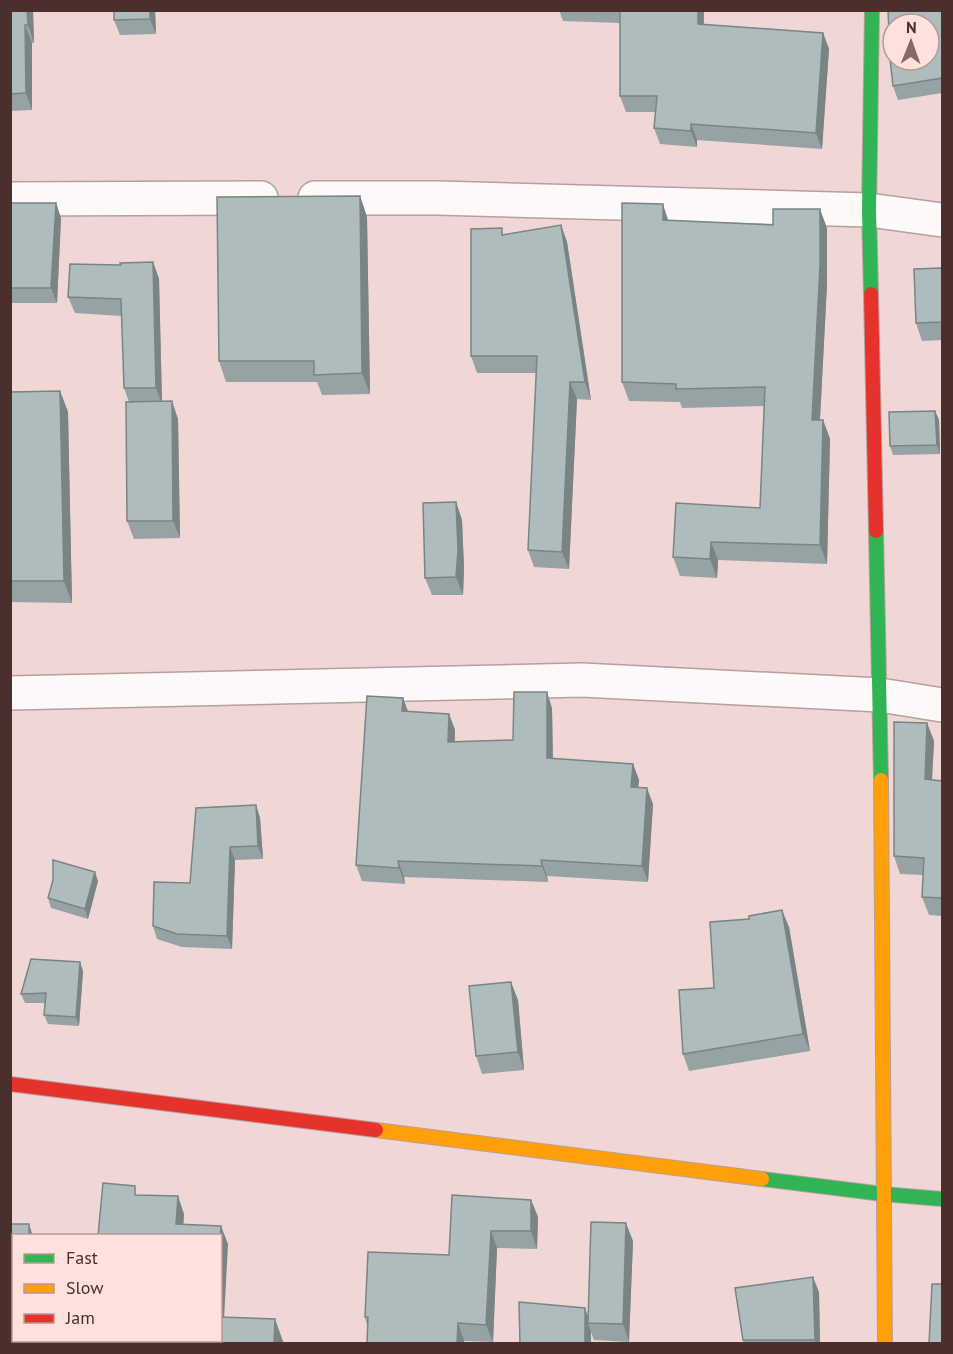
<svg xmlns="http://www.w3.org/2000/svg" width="953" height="1354" font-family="'PT Sans',sans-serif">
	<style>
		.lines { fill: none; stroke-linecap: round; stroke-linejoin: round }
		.street-casing { stroke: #b69f9c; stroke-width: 36 }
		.fast-casing { stroke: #b69f9c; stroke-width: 16 }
		.slow-casing { stroke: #b69f9c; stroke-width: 16 }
		.jam-casing { stroke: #b69f9c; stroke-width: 16 }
		.street { stroke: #fdf9f9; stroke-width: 33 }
		.fast { stroke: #30b455; stroke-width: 14 }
		.slow { stroke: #ff9f0a; stroke-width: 14 }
		.jam { stroke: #e5322d; stroke-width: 14 }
		.wall { fill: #96a2a3 }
		.shaded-wall { fill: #7a8484 }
		.building { fill: #afbcbd; stroke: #7a8484; stroke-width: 1.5; fill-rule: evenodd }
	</style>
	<rect width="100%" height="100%" fill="#f0d7d5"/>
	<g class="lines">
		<defs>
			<g id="street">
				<polyline points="315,198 437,198 869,210 942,220"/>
				<polyline points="10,199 261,198"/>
				<polyline points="10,693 582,680 880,695 942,705"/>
			</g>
			<g id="fast">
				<polyline points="871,294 869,210 872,10"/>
				<polyline points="876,531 881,780"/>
				<polyline points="762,1179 883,1194 942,1199"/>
			</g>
			<g id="slow">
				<polyline points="881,780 885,1344"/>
				<polyline points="376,1130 762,1179"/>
			</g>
			<g id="jam">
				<polyline points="871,294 876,531"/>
				<polyline points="10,1084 376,1130"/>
			</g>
		</defs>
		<use href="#street" class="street-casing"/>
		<use href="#fast" class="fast-casing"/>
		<use href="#slow" class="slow-casing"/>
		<use href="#jam" class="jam-casing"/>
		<use href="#street" class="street"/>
		<use href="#fast" class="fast"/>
		<use href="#slow" class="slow"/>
		<use href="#jam" class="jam"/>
	</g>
	<g class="wall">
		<polygon points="10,10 33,10 34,43 32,43 32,110 10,111"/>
		<polygon points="114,10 155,10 156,34 120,35 114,20"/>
		<polygon points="559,10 704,10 704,25 823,33 829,49 822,149 697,140 697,147 660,144 654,128 656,112 626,112 620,96 620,23 563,21"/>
		<polygon points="942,10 942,93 898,100 893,86"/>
		<polygon points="360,196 367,217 370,394 322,395 317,382 226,382 219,361"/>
		<polygon points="10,203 56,203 61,218 57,303 10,303"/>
		<polygon points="668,220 827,228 827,284 820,420 823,420 830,439 827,564 718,560 717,578 680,576 673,557 760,508 764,406 682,408 680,402 629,401 622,382"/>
		<polygon points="561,225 567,242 591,400 577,399 569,569 534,567 528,550 536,373 477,373 471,356 504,235"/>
		<polygon points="153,262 159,279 162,401 178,419 180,538 134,539 127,521 129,402 124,388 122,316 75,313 68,297 121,265"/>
		<polygon points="942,268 942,340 922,341 916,323"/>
		<polygon points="60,391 68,412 72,603 10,602 10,392"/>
		<polygon points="935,411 939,420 940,454 893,455 890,446"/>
		<polygon points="456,502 462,520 464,568 463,595 432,595 425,578"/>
		<polygon points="403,698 408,712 449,714 455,730 455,742 513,740 552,708 553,759 633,764 639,780 638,788 653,804 648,882 547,876 548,882 404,877 405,884 362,881 356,865"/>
		<polygon points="927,723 934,741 932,780 942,781 942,916 929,915 922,897 923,875 900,874 894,856"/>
		<polygon points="256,805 260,818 263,859 235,860 232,949 182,947 157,939 153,926 190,883"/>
		<polygon points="98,881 88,919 51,908 48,898"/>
		<polygon points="789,927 810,1051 689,1071 683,1054 714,988"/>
		<polygon points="83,971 79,1026 48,1024 44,1015 45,1003 25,1003 21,994"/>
		<polygon points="518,1000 524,1070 482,1074 476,1056"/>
		<polygon points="531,1200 538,1217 537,1249 497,1248 493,1342 464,1341 464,1344 367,1344 367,1325 365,1317 449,1255"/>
		<polygon points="10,1224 14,1236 14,1276 10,1275"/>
		<polygon points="633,1241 629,1342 594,1340 591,1332 591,1344 585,1308 588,1316"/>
		<polygon points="819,1292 820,1344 744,1344 743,1340"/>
	</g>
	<g class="shaded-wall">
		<polygon points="27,10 33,10 34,43 28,25"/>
		<polygon points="150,10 155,10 156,34 150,19"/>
		<polygon points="698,10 704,10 703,40 698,24"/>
		<polygon points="25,25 32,43 32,110 26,93"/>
		<polygon points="823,33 829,49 822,149 816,133"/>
		<polygon points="691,124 697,140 697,147 691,131"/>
		<polygon points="360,196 367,217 370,394 362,373"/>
		<polygon points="56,203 61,218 57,303 51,288"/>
		<polygon points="663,204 669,223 663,220"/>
		<polygon points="820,209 827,228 827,284 819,438 812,420"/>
		<polygon points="561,225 567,242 591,400 585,382"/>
		<polygon points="153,262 159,279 162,404 156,388"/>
		<polygon points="570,382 577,399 569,569 562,552"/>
		<polygon points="60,391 68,412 72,603 64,581"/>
		<polygon points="172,401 178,419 180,538 173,521"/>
		<polygon points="935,411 939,420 940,454 937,445"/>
		<polygon points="823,420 830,439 827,564 820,545"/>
		<polygon points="456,502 462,520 464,568 463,595 456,577"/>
		<polygon points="711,542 718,560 717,578 710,559"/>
		<polygon points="547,692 552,708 553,774 547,758"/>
		<polygon points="403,698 409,714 402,711"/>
		<polygon points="449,714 455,730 454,758 448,742"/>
		<polygon points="927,723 934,741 931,797 925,779"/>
		<polygon points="633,764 639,780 637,803 631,787"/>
		<polygon points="647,788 653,804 648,882 642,866"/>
		<polygon points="256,805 260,818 263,859 258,846"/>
		<polygon points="230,847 235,860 232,949 227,936"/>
		<polygon points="541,860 547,876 548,882 542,866"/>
		<polygon points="398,861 404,877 405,884 399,868"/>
		<polygon points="95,872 98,881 88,919 85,909"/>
		<polygon points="782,910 789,927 810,1051 803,1034"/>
		<polygon points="80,962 83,971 79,1026 76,1017"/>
		<polygon points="511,982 518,1000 524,1070 518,1052"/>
		<polygon points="178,1196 184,1214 183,1236 176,1224"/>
		<polygon points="531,1200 538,1217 537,1249 531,1231"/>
		<polygon points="626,1223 633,1241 629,1342 623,1324"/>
		<polygon points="29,1224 33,1236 29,1236"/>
		<polygon points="221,1226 228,1244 224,1320 220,1310"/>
		<polygon points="491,1231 497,1248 493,1342 486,1325"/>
		<polygon points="813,1277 819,1292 820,1344 816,1344 815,1340"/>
		<polygon points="585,1308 590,1323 588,1323 591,1332 591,1344 585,1344"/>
		<polygon points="275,1319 284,1344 274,1344"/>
		<polygon points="458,1323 464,1341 464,1344 457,1344"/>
	</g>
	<g class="building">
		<polygon points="10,10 27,10 28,25 25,25 26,93 10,94"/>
		<polygon points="114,10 150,10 150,19 114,20"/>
		<polygon points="620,10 698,10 698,24 823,33 816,133 691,124 691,131 654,128 657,96 620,96"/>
		<path d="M888,10h54v68l-49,8 -3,-27zM893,24h36v36h-36z"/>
		<polygon points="360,196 362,373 314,375 314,361 219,361 217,197"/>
		<polygon points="10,203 56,203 51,288 10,288"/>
		<polygon points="622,203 663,204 663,220 773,225 773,209 820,209 820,265 812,420 823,420 820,545 711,542 710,559 673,557 676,503 760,508 765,387 676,389 676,384 622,382"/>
		<polygon points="561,225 585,382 570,382 562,552 528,550 537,356 471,356 471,229 502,228 502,235"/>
		<polygon points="153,262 156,388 124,388 121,299 68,297 70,264 121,265 120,263"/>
		<polygon points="942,268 942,322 916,323 914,269"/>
		<polygon points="60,391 64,581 10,581 10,392"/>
		<polygon points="172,401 173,521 127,521 126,402"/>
		<polygon points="935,411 937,445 890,446 889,412"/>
		<polygon points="456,502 458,550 456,577 425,578 423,503"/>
		<polygon points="514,692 547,692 547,758 633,764 631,787 647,788 642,866 541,860 542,866 398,861 399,868 356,865 367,696 403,698 402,711 449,714 448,742 513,740"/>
		<polygon points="894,722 927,723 925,779 942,781 942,898 922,897 924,858 894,856"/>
		<polygon points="256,805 258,846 230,847 227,936 177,934 153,926 154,882 190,883 196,808"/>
		<polygon points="53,860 95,872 85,909 48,898 53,880"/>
		<polygon points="782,910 803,1034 683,1054 679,990 714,988 710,922 749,919 749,916"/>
		<polygon points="31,959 80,962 76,1017 44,1015 46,993 21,994"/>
		<polygon points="511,982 518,1052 476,1056 469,986"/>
		<polygon points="103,1183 135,1186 135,1195 178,1196 176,1224 221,1226 220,1241 220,1236 98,1236"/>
		<polygon points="452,1195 531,1200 531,1231 491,1231 486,1325 458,1323 457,1344 367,1344 368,1317 365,1317 368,1252 449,1255"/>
		<polygon points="591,1222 626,1223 623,1324 588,1323"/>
		<polygon points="10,1224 29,1224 29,1236 14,1236 14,1259 10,1258"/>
		<polygon points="813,1277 815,1340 743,1340 735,1288"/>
		<polygon points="932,1284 942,1284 942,1344 929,1344"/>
		<polygon points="519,1302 585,1308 585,1344 520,1344"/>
		<polygon points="220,1317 275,1319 274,1344 194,1344 194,1341 220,1341"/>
	</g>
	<rect width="953" height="1354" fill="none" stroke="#4b2f2c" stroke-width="24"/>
	<rect x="12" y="1234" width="210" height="108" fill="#fee0dc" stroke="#b69996" stroke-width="1.5"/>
	<rect x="24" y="1254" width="30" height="9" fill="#30b455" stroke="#b69996" stroke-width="1.5"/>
	<text x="66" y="1264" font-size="18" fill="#4b2f2c">Fast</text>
	<rect x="24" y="1284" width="30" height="9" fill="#ff9f0a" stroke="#b69996" stroke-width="1.5"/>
	<text x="66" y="1294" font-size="18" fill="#4b2f2c">Slow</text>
	<rect x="24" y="1314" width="30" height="9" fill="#e5322d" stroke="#b69996" stroke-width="1.5"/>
	<text x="66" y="1324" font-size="18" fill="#4b2f2c">Jam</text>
	<g transform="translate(911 42) rotate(1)"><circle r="28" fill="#fee0dc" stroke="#b69996" stroke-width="1.5"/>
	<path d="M0-4.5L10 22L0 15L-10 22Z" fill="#856a67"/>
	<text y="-9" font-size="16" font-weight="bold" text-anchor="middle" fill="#4b2f2c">N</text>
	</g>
</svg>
